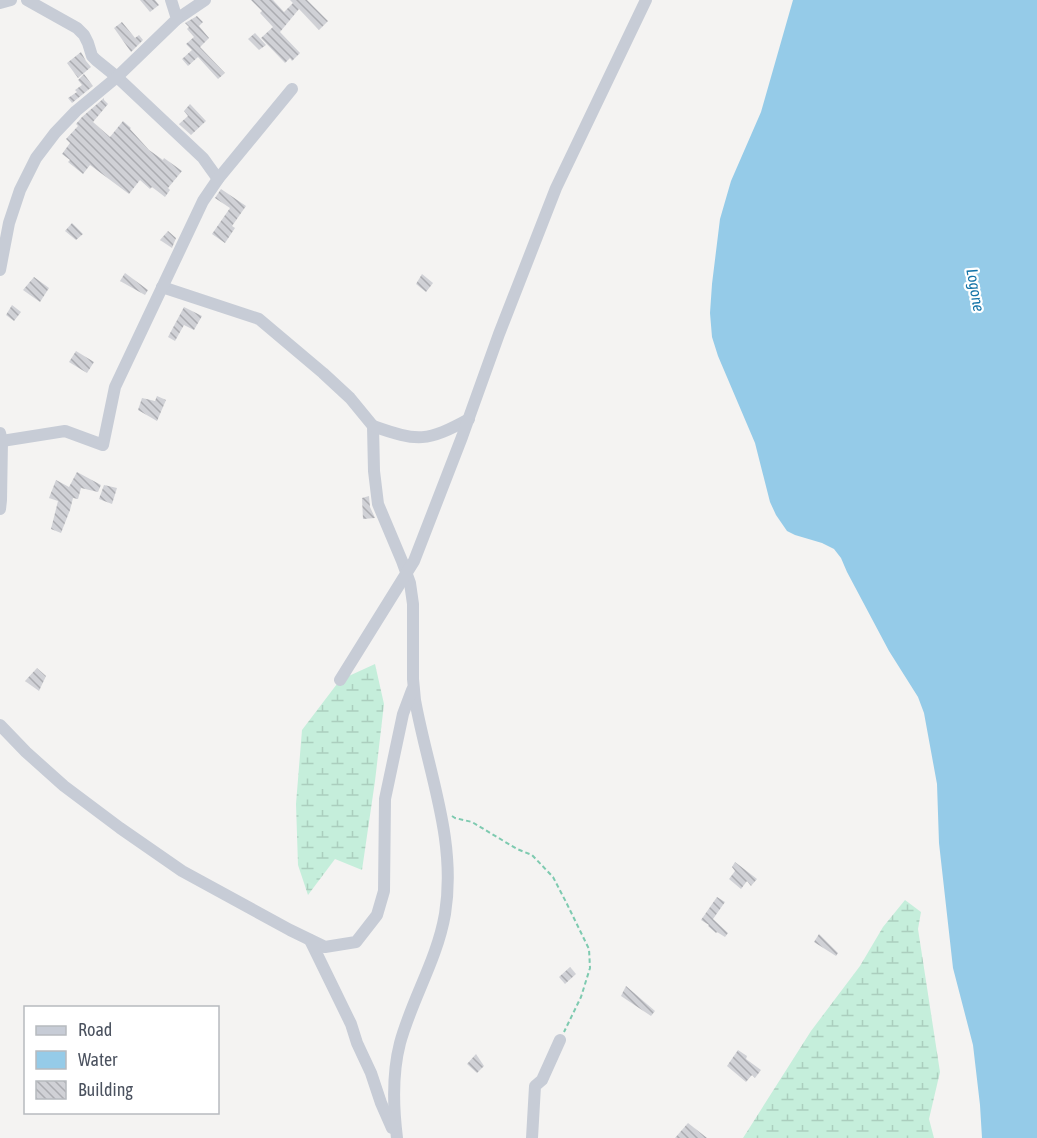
<svg xmlns="http://www.w3.org/2000/svg" width="1037" height="1138" font-family="'Asap Condensed',sans-serif">
	<style>
		.wetland { fill: url(#wetland-marsh) }
		.water { fill: #95cbe8 }
		.building { fill: url(#building-back-hatch) }
		.lines { fill: none; stroke-linecap: round; stroke-linejoin: round }
		.path { stroke: #7ecab0; stroke-width: 2; stroke-dasharray: 4.5 3; stroke-linecap: butt }
		.minor { stroke: #c7ccd6; stroke-width: 12 }
		.labels { text-anchor: middle; stroke-width: 4.5; stroke-linejoin: round; paint-order: stroke }
		.water-label { font-size: 16px; font-style: italic; fill: #1574a8; stroke: #fff }
	</style>
	<defs>
		<pattern id="wetland-marsh" width="20" height="14" patternUnits="userSpaceOnUse" patternTransform="scale(1.5)"><rect width="20" height="14" fill="#c5eedb"/><path d="M1 5h8M5 5V1M11 12h8M15 12V8" fill="none" stroke="#abcebe"/></pattern>
		<pattern id="building-back-hatch" width="6" height="6" patternUnits="userSpaceOnUse" patternTransform="scale(1.5)"><rect width="6" height="6" fill="#d0d1d6"/><path d="M-1 5l2 2M0 0l6 6M5-1l2 2" fill="none" stroke="#abacb1"/></pattern>
	</defs>
	<rect width="100%" height="100%" fill="#f4f3f2"/>
	<g class="wetland">
		<polygon points="375,664 384,704 375,781 362,870 335,859 308,895 298,865 296,804 302,730 340,680"/>
		<polygon points="905,900 921,912 918,929 940,1072 929,1119 934,1138 743,1138 811,1031 860,966 883,927"/>
	</g>
	<polygon class="water" points="793,0 1037,0 1037,1138 982,1138 980,1105 973,1045 953,968 939,843 937,784 924,713 918,697 889,651 847,572 841,558 834,549 822,543 795,535 787,531 776,515 770,502 755,443 718,356 712,337 710,313 712,284 720,219 731,181 761,112"/>
	<g class="building">
		<polygon points="140,0 155,0 159,5 150,12"/>
		<polygon points="251,0 273,0 284,12 293,3 290,0 307,0 328,21 319,30 299,9 280,32 300,53 292,61 290,58 285,63 261,38 273,27 260,13 262,11"/>
		<polygon points="197,16 203,22 199,26 209,38 200,47 225,73 218,79 198,57 188,66 182,59 192,50 186,44 194,37 187,29 189,27 185,23"/>
		<polygon points="122,22 135,38 139,35 143,40 131,52 114,28"/>
		<polygon points="255,33 266,45 259,50 248,39"/>
		<polygon points="81,52 86,61 91,67 78,78 67,63"/>
		<polygon points="84,74 93,86 72,103 68,98 77,92 75,90 82,85 78,80"/>
		<polygon points="104,98 104,100 108,104 93,122 110,137 123,121 131,128 130,129 149,150 163,160 164,158 182,171 168,188 170,190 165,197 152,187 150,189 140,180 129,194 90,165 83,174 68,162 70,160 62,154 70,143 66,139 78,126 76,124 82,117"/>
		<polygon points="190,104 206,121 191,135 179,124 188,116 184,111"/>
		<polygon points="221,189 246,206 232,226 235,228 225,243 212,234 230,208 215,198"/>
		<polygon points="72,223 83,234 76,240 65,231"/>
		<polygon points="168,231 176,238 172,248 160,240"/>
		<polygon points="125,273 148,290 145,295 120,281"/>
		<polygon points="422,274 433,283 426,292 416,284"/>
		<polygon points="34,277 49,288 40,302 23,290"/>
		<polygon points="12,305 21,312 14,321 6,315"/>
		<polygon points="184,307 202,316 194,330 184,325 175,341 168,337"/>
		<polygon points="76,351 94,362 87,373 69,362"/>
		<polygon points="157,396 166,400 157,421 138,410 142,398 155,401"/>
		<polygon points="77,472 101,485 98,492 81,488 78,499 73,498 70,510 61,533 51,529 58,501 49,498 56,480 69,487"/>
		<polygon points="104,485 117,488 112,504 99,499"/>
		<polygon points="369,496 370,507 375,518 363,519 362,498"/>
		<polygon points="37,668 46,676 39,691 25,681"/>
		<polygon points="735,862 757,879 751,886 747,881 741,889 729,879 735,871 732,867"/>
		<polygon points="717,897 725,902 713,919 728,933 725,937 717,932 716,933 708,926 709,925 701,920"/>
		<polygon points="819,934 838,953 836,956 814,942"/>
		<polygon points="570,967 576,974 565,984 559,977"/>
		<polygon points="626,986 655,1011 651,1016 621,996"/>
		<polygon points="738,1050 747,1056 746,1059 761,1070 755,1078 752,1075 746,1082 727,1066"/>
		<polygon points="476,1054 484,1066 477,1073 467,1064"/>
		<polygon points="688,1123 707,1138 675,1138"/>
	</g>
	<g class="lines">
		<polyline class="path" points="452,816 455,818 472,822 517,849 532,855 553,877 566,902 589,949 590,968 581,997 564,1032"/>
		<g class="minor">
			<polyline points="27,0 77,28 84,35 88,43 92,56 96,60 117,77 203,158 218,179"/>
			<polyline points="0,3 11,0"/>
			<polyline points="177,19 205,0"/>
			<polyline points="0,270 9,223 20,190 36,158 55,133 76,111 117,77 177,19 171,0"/>
			<path d="M162,287l97,32 64,54 27,25 23,28 1,45 4,33 24,57 8,22 3,21v75l2,21c13,72 42,140 30,214 -8,46 -33,85 -45,129 -8,31 -7,63 -3,95"/>
			<path d="M373,426c45,16 54,16 96,-7"/>
			<polyline points="2,441 65,431 103,445 115,387 203,201 218,179 292,89"/>
			<polyline points="0,509 1,500 2,441 0,433"/>
			<polyline points="340,680 414,561 462,437 499,334 556,188 646,0"/>
			<polyline points="0,725 26,752 64,786 120,828 182,871 290,930 325,947 356,942 377,915 384,891 385,799 403,714 412,690"/>
			<polyline points="310,940 351,1024 357,1043 371,1073 381,1103 392,1128"/>
			<polyline points="532,1138 535,1086 542,1080 560,1040"/>
		</g>
	</g>
	<g class="labels">
		<g class="water-label">
			<text transform="translate(976 290) rotate(80)" y="6">Logone</text>
		</g>
	</g>
	<rect x="24" y="1006" width="195" height="108" fill="#ffffff" stroke="#b7babf" stroke-width="1.5"/>
	<rect x="36" y="1026" width="30" height="9" fill="#c7ccd6" stroke="#b7babf" stroke-width="1.5"/>
	<text x="78" y="1036" font-size="18" fill="#4b525f">Road</text>
	<rect x="36" y="1051" width="30" height="18" fill="#95cbe8" stroke="#b7babf" stroke-width="1.5"/>
	<text x="78" y="1066" font-size="18" fill="#4b525f">Water</text>
	<rect x="36" y="1081" width="30" height="18" fill="url(#building-back-hatch)" stroke="#b7babf" stroke-width="1.5"/>
	<text x="78" y="1096" font-size="18" fill="#4b525f">Building</text>
</svg>
